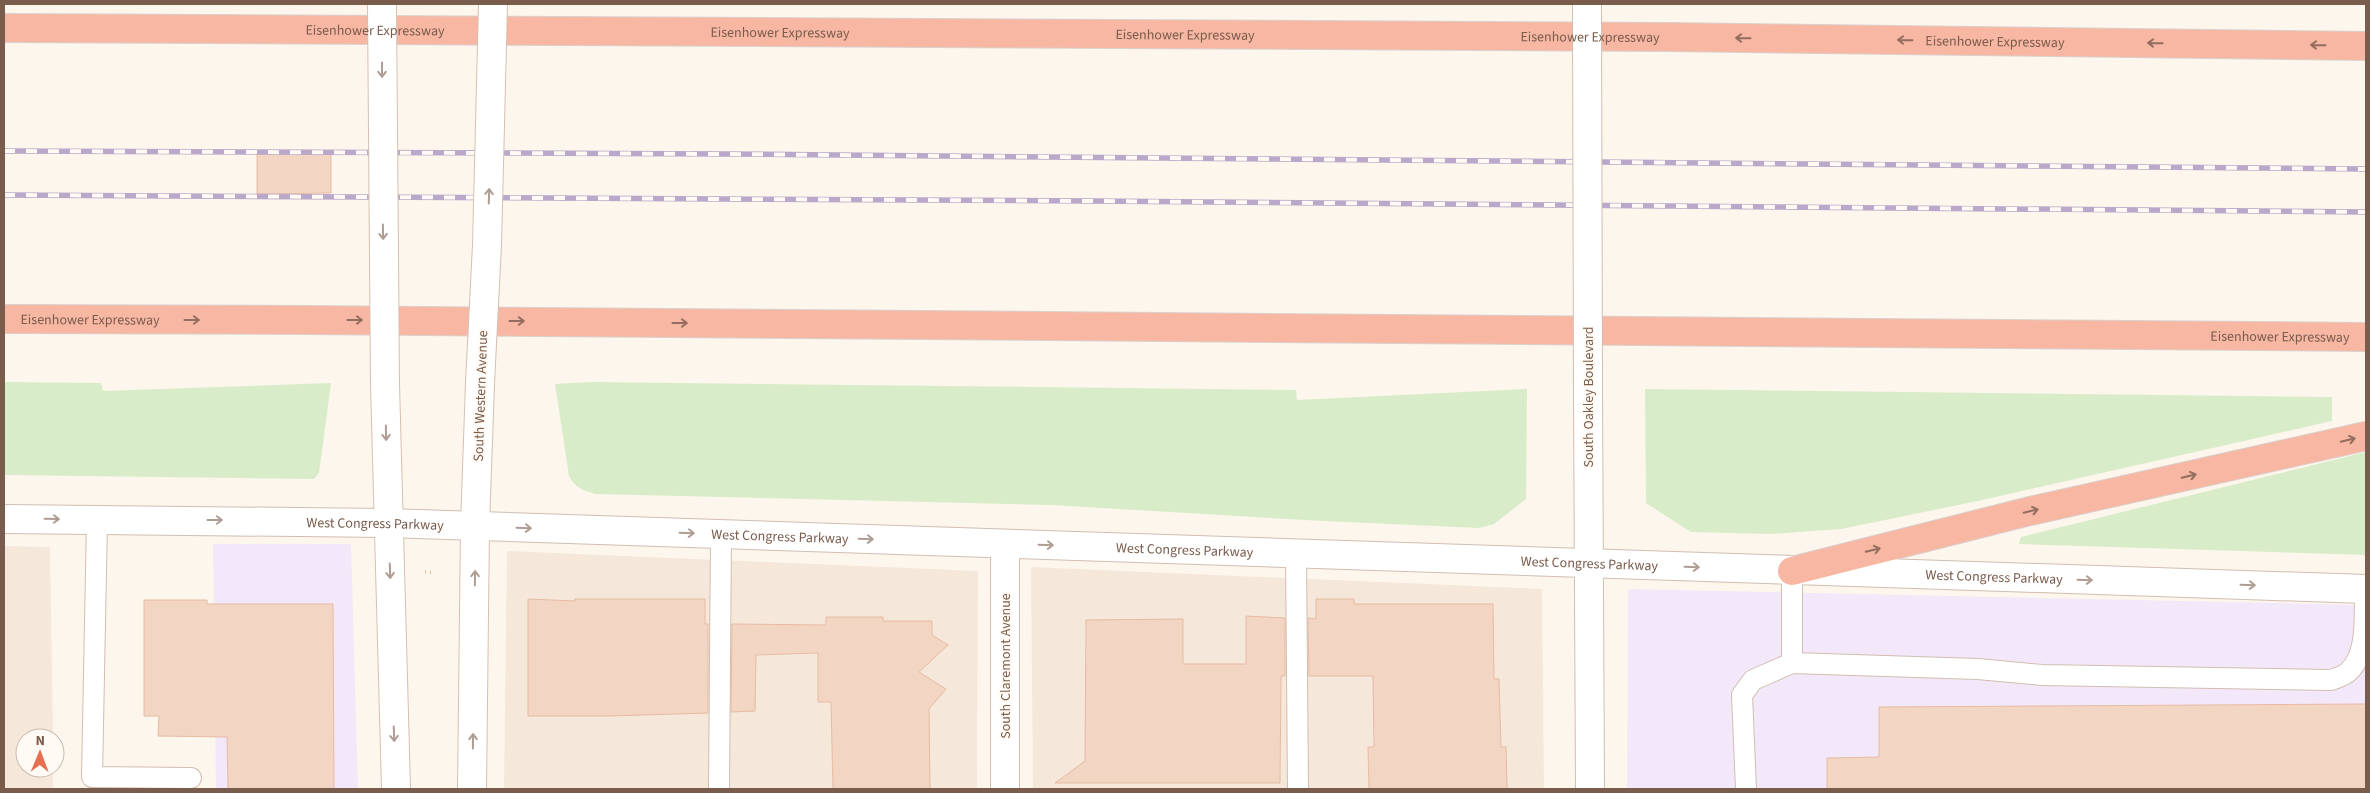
<svg xmlns="http://www.w3.org/2000/svg" width="2370" height="793" font-family="'Source Sans 3',sans-serif">
	<style>
		.residential { fill: #f5e8da }
		.education { fill: #f3e8fa }
		.green { fill: #d8ecc9 }
		.building { fill: #f3d5c3; stroke: #e6bba3 }
		.lines { fill: none; stroke-linecap: round; stroke-linejoin: round }
		.service-casing { stroke: #d1beb0; stroke-width: 22 }
		.minor-casing { stroke: #d1beb0; stroke-width: 30 }
		.tertiary-casing { stroke: #d1beb0; stroke-width: 30 }
		.secondary-casing { stroke: #d6c0b0; stroke-width: 30 }
		.motorway-casing { stroke: #dad1cd; stroke-width: 30 }
		.path { stroke: #d9b8a5; stroke-width: 3; stroke-dasharray: 1 4; stroke-linecap: butt }
		.service { stroke: #fff; stroke-width: 20 }
		.minor { stroke: #fff; stroke-width: 28 }
		.tertiary { stroke: #fff; stroke-width: 28 }
		.secondary { stroke: #fff; stroke-width: 28 }
		.motorway { stroke: #f7b7a3; stroke-width: 28 }
		.rail-casing { stroke: #b9a8c9; stroke-width: 5.5 }
		.rail { stroke: #fffaf3; stroke-width: 4; stroke-dasharray: 11; stroke-linecap: butt }
		.minor-bridge-casing { stroke: #d1beb0; stroke-width: 30; stroke-linecap: butt }
		.secondary-bridge-casing { stroke: #d6c0b0; stroke-width: 30; stroke-linecap: butt }
		.minor-bridge { stroke: #fff; stroke-width: 28 }
		.secondary-bridge { stroke: #fff; stroke-width: 28 }
		.oneway { stroke: #936e5e }
		.oneway2 { stroke: #af9d94 }
		.labels { text-anchor: middle; stroke-width: 4; stroke-linejoin: round; paint-order: stroke }
		.street-label { font-size: 14px; fill: #7a5c4d; stroke: #fffaf3 }
	</style>
	<rect width="100%" height="100%" fill="#fdf6ec"/>
	<g class="residential">
		<polygon points="4,546 50,547 53,738 25,738 25,768 53,768 53,789 4,789"/>
		<polygon points="507,551 978,571 977,789 504,789"/>
		<polygon points="1031,567 1542,589 1544,789 1033,789"/>
	</g>
	<g class="education">
		<polygon points="213,544 351,544 358,789 216,789"/>
		<polygon points="1628,589 2366,605 2366,789 1627,789"/>
	</g>
	<g class="green">
		<polygon points="4,382 101,383 103,391 331,383 319,473 314,479 4,475"/>
		<path d="M592,382l704,8 1,10 230,-11 -1,110 -32,25 -15,4 -156,-7 -272,-16 -456,-11c-12,-4 -20,-6 -26,-18l-14,-92z"/>
		<polygon points="1645,389 2332,397 2332,421 1978,501 1841,529 1771,534 1691,532 1646,503"/>
		<polygon points="2366,452 2366,555 2019,544 2021,537"/>
	</g>
	<g class="building">
		<polygon points="331,153 331,193 257,194 257,154"/>
		<polygon points="528,599 575,601 575,599 705,599 705,624 708,624 708,713 610,716 528,716"/>
		<polygon points="1316,599 1354,599 1354,604 1493,604 1494,679 1499,679 1501,747 1506,747 1507,789 1369,789 1368,747 1374,747 1373,676 1309,676 1308,618 1316,619"/>
		<polygon points="144,600 207,600 207,604 333,604 334,789 228,789 227,737 158,736 159,716 144,716"/>
		<polygon points="1246,616 1285,618 1285,676 1281,676 1280,783 1055,783 1085,761 1086,620 1183,619 1183,664 1246,664"/>
		<polygon points="826,617 883,617 883,621 932,621 932,635 948,645 919,672 946,689 929,709 930,789 833,789 831,702 818,702 818,653 756,655 755,711 731,712 732,624 826,625"/>
		<polygon points="2366,704 2366,789 1827,789 1827,758 1879,757 1879,707"/>
	</g>
	<g class="lines">
		<defs>
			<g id="service">
				<polyline points="97,520 92,777 191,778"/>
				<polyline points="1296,554 1298,789"/>
				<path d="M1792,571v92l186,6 64,6 289,5c5,-2 13,-4 17,-8 21,-18 16,-59 17,-83"/>
				<polyline points="719,789 721,534"/>
				<polyline points="1746,789 1742,695 1753,680 1792,663"/>
			</g>
			<g id="minor">
				<polyline points="1588,393 1590,789"/>
				<polyline points="1005,544 1005,789"/>
			</g>
			<g id="tertiary">
				<path id="s1" d="M4,519l383,4 1979,66"/>
			</g>
			<g id="secondary">
				<polyline points="385,384 396,789"/>
				<polyline points="472,789 475,526 480,383"/>
			</g>
			<g id="motorway">
				<path id="s2" d="M4,28l1663,9 699,9"/>
				<path id="s3" d="M4,319l304,1 2058,17"/>
				<polyline points="1792,571 2030,511 2366,436"/>
			</g>
		</defs>
		<use href="#service" class="service-casing"/>
		<use href="#minor" class="minor-casing"/>
		<use href="#tertiary" class="tertiary-casing"/>
		<use href="#secondary" class="secondary-casing"/>
		<use href="#motorway" class="motorway-casing"/>
		<polyline class="path" points="425,572 435,573"/>
		<use href="#service" class="service"/>
		<use href="#minor" class="minor"/>
		<use href="#tertiary" class="tertiary"/>
		<use href="#secondary" class="secondary"/>
		<use href="#motorway" class="motorway"/>
		<defs>
			<g id="rail">
				<polyline points="4,151 725,154 2366,169"/>
				<polyline points="4,195 1091,201 2366,212"/>
			</g>
		</defs>
		<use href="#rail" class="rail-casing"/>
		<use href="#rail" class="rail"/>
		<defs>
			<polyline id="minor-bridge" points="1587,4 1588,393"/>
			<g id="secondary-bridge">
				<polyline points="382,4 385,384"/>
				<polyline points="480,383 487,245 493,4"/>
			</g>
		</defs>
		<use href="#minor-bridge" class="minor-bridge-casing"/>
		<use href="#secondary-bridge" class="secondary-bridge-casing"/>
		<use href="#minor-bridge" class="minor-bridge"/>
		<use href="#secondary-bridge" class="secondary-bridge"/>
	</g>
	<defs><path id="oneway-shaft" d="M-6 0H5M1.5-3L5.5 0L1.5 3" fill="none" stroke-width="1.6" stroke-linecap="round" stroke-linejoin="round" transform="scale(1.25)"/></defs>
	<g class="oneway">
		<use href="#oneway-shaft" transform="translate(1743 38) rotate(-179)"/>
		<use href="#oneway-shaft" transform="translate(1905 40) rotate(-179)"/>
		<use href="#oneway-shaft" transform="translate(2155 43) rotate(-179)"/>
		<use href="#oneway-shaft" transform="translate(2318 45) rotate(-179)"/>
		<use href="#oneway-shaft" transform="translate(192 320)"/>
		<use href="#oneway-shaft" transform="translate(355 320)"/>
		<use href="#oneway-shaft" transform="translate(517 321)"/>
		<use href="#oneway-shaft" transform="translate(680 323)"/>
		<use href="#oneway-shaft" transform="translate(2348 440) rotate(-13)"/>
		<use href="#oneway-shaft" transform="translate(2189 476) rotate(-13)"/>
		<use href="#oneway-shaft" transform="translate(2031 511) rotate(-13)"/>
		<use href="#oneway-shaft" transform="translate(1873 550) rotate(-14)"/>
	</g>
	<g class="oneway2">
		<use href="#oneway-shaft" transform="translate(382 70) rotate(90)"/>
		<use href="#oneway-shaft" transform="translate(489 196) rotate(-88)"/>
		<use href="#oneway-shaft" transform="translate(383 232) rotate(89)"/>
		<use href="#oneway-shaft" transform="translate(386 433) rotate(89)"/>
		<use href="#oneway-shaft" transform="translate(52 519) rotate(1)"/>
		<use href="#oneway-shaft" transform="translate(215 520)"/>
		<use href="#oneway-shaft" transform="translate(524 528) rotate(2)"/>
		<use href="#oneway-shaft" transform="translate(687 533) rotate(2)"/>
		<use href="#oneway-shaft" transform="translate(866 539) rotate(2)"/>
		<use href="#oneway-shaft" transform="translate(1046 545) rotate(2)"/>
		<use href="#oneway-shaft" transform="translate(1692 567) rotate(2)"/>
		<use href="#oneway-shaft" transform="translate(390 571) rotate(88)"/>
		<use href="#oneway-shaft" transform="translate(475 578) rotate(-89)"/>
		<use href="#oneway-shaft" transform="translate(2085 580) rotate(2)"/>
		<use href="#oneway-shaft" transform="translate(2248 585) rotate(2)"/>
		<use href="#oneway-shaft" transform="translate(394 734) rotate(88)"/>
		<use href="#oneway-shaft" transform="translate(473 741) rotate(-89)"/>
	</g>
	<g class="labels">
		<g class="street-label">
			<text dy="5" stroke="none"><textPath href="#s2" startOffset="371">Eisenhower Expressway</textPath></text>
			<text dy="5" stroke="none"><textPath href="#s2" startOffset="776">Eisenhower Expressway</textPath></text>
			<text dy="5" stroke="none"><textPath href="#s2" startOffset="1181">Eisenhower Expressway</textPath></text>
			<text dy="5" stroke="none"><textPath href="#s2" startOffset="1586">Eisenhower Expressway</textPath></text>
			<text dy="5" stroke="none"><textPath href="#s2" startOffset="1991">Eisenhower Expressway</textPath></text>
			<text dy="5" stroke="none"><textPath href="#s3" startOffset="86">Eisenhower Expressway</textPath></text>
			<text dy="5" stroke="none"><textPath href="#s3" startOffset="2276">Eisenhower Expressway</textPath></text>
			<text transform="translate(480 396) rotate(-88)" y="5">South Western Avenue</text>
			<text transform="translate(1588 397) rotate(-90)" y="5">South Oakley Boulevard</text>
			<text dy="5" stroke="none"><textPath href="#s1" startOffset="371">West Congress Parkway</textPath></text>
			<text dy="5" stroke="none"><textPath href="#s1" startOffset="776">West Congress Parkway</textPath></text>
			<text dy="5" stroke="none"><textPath href="#s1" startOffset="1181">West Congress Parkway</textPath></text>
			<text dy="5" stroke="none"><textPath href="#s1" startOffset="1586">West Congress Parkway</textPath></text>
			<text dy="5" stroke="none"><textPath href="#s1" startOffset="1991">West Congress Parkway</textPath></text>
			<text transform="translate(1005 666) rotate(-90)" y="5">South Claremont Avenue</text>
		</g>
	</g>
	<rect width="2370" height="793" fill="none" stroke="#7a5c4d" stroke-width="10"/>
	<g transform="translate(40 753) rotate(1)"><circle r="24" fill="#fffaf3" stroke="#cabbb1"/>
	<path d="M0-4L9 19L0 12L-9 19Z" fill="#e76f51"/>
	<text y="-8" font-size="14" font-weight="bold" text-anchor="middle" fill="#7a5c4d">N</text>
	</g>
</svg>
